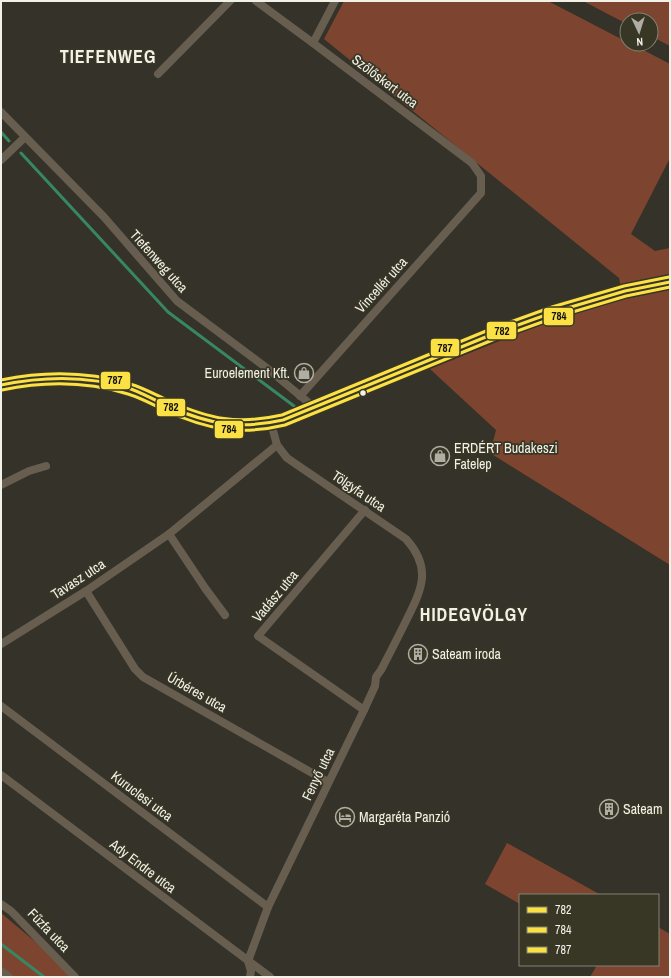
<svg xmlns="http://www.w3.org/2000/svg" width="671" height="978" font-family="'Archivo Narrow',sans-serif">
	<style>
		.green { fill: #7d452f }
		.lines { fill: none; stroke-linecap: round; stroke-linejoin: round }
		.stream { stroke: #388763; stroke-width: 3 }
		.street { stroke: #675e50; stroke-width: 8 }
		.secondary { stroke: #706353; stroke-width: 11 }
		.bus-1-casing { stroke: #383625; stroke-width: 6 }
		.bus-2-casing { stroke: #383625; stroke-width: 6 }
		.bus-3-casing { stroke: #383625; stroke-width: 6 }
		.bus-1 { stroke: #fbe143; stroke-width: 3 }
		.bus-2 { stroke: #fbe143; stroke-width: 3 }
		.bus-3 { stroke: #fbe143; stroke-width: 3 }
		.bus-dot { fill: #f2f1e7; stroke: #383625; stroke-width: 1.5 }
		.labels { text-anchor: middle; stroke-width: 3.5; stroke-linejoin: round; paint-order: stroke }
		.street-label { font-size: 14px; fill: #f2f1e7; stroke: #383625 }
		.poi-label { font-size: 14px; fill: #f2f1e7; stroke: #383625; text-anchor: start }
		.district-label { font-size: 18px; font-weight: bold; letter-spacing: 1px; fill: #f2f1e7; stroke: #383625 }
		.line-badge { stroke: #383625; stroke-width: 1.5 }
		.pale-badge-label { font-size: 11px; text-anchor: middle; font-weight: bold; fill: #111 }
	</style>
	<rect width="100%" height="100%" fill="#343229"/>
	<g class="green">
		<polygon points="344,1 548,1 627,42 627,44 632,44 670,64 670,158 631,234 655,251 670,248 670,565 490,453 496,430 430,369 559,317 623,299 619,278 324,39"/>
		<polygon points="583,1 670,1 670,46 651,36 651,20 627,20 627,24"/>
		<polygon points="507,843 601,895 520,895 520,904 485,884"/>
		<polygon points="1,913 50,954 73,977 5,977 1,974"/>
		<polygon points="658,927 670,934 670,977 590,977 597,965 658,965"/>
	</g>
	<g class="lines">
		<g class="stream">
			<polyline points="1,132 9,141"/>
			<polyline points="21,153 168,312 294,406"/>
			<polyline points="1,944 44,977"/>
		</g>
		<g class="street">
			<polyline points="256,1 313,43 472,163 481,176 481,193 300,396"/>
			<polyline points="313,43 335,1"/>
			<polyline points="158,74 230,1"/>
			<polyline points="1,112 104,217 177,301 268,369 315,408"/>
			<polyline points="1,160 25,137"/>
			<polyline points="1,485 29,471 46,466"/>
			<polyline points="169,534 205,588 225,615"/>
			<polyline points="86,591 135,669 143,677 328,782"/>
			<polyline points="1,644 86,591 169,534 277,445"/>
			<polyline points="1,706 268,907"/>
			<polyline points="364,710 258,636 365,510"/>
			<polyline points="1,775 270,977"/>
			<polyline points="1,904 11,911 75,977"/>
			<polyline points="1,971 9,977"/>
			<path d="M250,977l1,-6 -3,-10 20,-54 96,-197 11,-24 1,-9 5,-7c8,-15 16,-31 24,-47 15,-31 29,-53 1,-84l-119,-81 -10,-13 -6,-22"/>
		</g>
		<path class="secondary" d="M1,385c44,-10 85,-10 129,4 12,4 24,10 36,16 43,19 70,27 117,15l210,-86 61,-22 71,-21 45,-9"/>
		<defs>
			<path id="bus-1" d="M1,385c44,-9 87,-10 130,4 13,5 24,11 36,17 42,18 71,24 116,14l210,-86 61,-22 71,-21 45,-9"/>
			<path id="bus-2" d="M2,390c43,-9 84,-9 126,4 13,4 24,10 36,16 42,19 75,26 121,15l210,-86 61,-22 70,-21 44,-9"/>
			<path id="bus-3" d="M1,380c44,-9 86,-9 129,4 14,4 26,11 39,17 41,18 68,24 113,14l209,-86 61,-22 72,-21 45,-9"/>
		</defs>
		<use href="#bus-1" class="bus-1-casing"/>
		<use href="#bus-2" class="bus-2-casing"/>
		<use href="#bus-3" class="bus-3-casing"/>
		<use href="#bus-1" class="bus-1"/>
		<use href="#bus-2" class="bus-2"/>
		<use href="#bus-3" class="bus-3"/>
	</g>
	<defs>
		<symbol id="shop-ring" viewBox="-11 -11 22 22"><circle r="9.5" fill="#383625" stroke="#b0aea4" stroke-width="1.5"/><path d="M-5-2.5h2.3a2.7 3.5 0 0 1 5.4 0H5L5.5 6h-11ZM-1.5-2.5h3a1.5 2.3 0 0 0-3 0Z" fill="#b0aea4"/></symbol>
		<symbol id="building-ring" viewBox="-11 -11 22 22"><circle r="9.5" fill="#383625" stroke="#b0aea4" stroke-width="1.5"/><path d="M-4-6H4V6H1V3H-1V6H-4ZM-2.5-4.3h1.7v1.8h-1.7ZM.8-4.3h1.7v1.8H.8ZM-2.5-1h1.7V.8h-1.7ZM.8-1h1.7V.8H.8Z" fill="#b0aea4"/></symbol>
		<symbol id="hotel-ring" viewBox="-11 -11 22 22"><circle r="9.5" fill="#383625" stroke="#b0aea4" stroke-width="1.5"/><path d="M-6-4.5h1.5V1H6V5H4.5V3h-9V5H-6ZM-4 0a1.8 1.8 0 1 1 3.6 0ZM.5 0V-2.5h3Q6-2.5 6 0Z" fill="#b0aea4"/></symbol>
	</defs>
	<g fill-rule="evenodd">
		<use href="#shop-ring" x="293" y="362" width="22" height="22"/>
		<use href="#shop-ring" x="429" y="445" width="22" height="22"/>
		<use href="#building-ring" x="407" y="643" width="22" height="22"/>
		<use href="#building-ring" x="598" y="798" width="22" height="22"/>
		<use href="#hotel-ring" x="334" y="806" width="22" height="22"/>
	</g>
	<circle class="bus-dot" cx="363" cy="393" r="3.5"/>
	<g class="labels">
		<g class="street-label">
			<text transform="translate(385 81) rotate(37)" y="5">Szőlőskert utca</text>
			<text transform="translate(159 261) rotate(48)" y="5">Tiefenweg utca</text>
			<text transform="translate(381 285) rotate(-48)" y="5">Vincellér utca</text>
			<text transform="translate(359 491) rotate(34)" y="5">Tölgyfa utca</text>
			<text transform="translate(78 579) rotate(-33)" y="5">Tavasz utca</text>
			<text transform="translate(275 596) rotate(-50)" y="5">Vadász utca</text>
			<text transform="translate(197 692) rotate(30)" y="5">Úrbéres utca</text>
			<text transform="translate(318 774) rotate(-64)" y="5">Fenyő utca</text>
			<text transform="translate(142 796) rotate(37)" y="5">Kuruclesi utca</text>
			<text transform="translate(143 866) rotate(37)" y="5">Ady Endre utca</text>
			<text transform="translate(49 930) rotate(46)" y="5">Fűzfa utca</text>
		</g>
		<g class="poi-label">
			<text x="290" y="378" text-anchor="end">Euroelement Kft.</text>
			<text x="454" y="453">ERDÉRT Budakeszi<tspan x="454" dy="16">Fatelep</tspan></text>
			<text x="432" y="659">Sateam iroda</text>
			<text x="623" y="814">Sateam</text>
			<text x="359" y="822">Margaréta Panzió</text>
		</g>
		<g class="district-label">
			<text x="108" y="63">TIEFENWEG</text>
			<text x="474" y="621">HIDEGVÖLGY</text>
		</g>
	</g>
	<g class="line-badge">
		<rect x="543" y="307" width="31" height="19" rx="4" fill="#fbe143"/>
		<rect x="486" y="321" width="31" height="19" rx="4" fill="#fbe143"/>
		<rect x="430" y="338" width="30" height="19" rx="4" fill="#fbe143"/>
		<rect x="100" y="371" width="31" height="19" rx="4" fill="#fbe143"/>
		<rect x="156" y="398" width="30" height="19" rx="4" fill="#fbe143"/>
		<rect x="214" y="420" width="30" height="19" rx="4" fill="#fbe143"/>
	</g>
	<g class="pale-badge-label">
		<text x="559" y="320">784</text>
		<text x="502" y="335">782</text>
		<text x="445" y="352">787</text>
		<text x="115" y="384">787</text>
		<text x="171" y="411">782</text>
		<text x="229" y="433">784</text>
	</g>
	<rect width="671" height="978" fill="none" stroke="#f2f1e7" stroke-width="4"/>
	<rect x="519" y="894" width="140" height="72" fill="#383625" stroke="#828173"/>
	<rect x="527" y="907" width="20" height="6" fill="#fbe143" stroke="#828173"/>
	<text x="555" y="914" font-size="12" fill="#f2f1e7">782</text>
	<rect x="527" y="927" width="20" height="6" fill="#fbe143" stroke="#828173"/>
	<text x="555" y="934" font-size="12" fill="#f2f1e7">784</text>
	<rect x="527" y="947" width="20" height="6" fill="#fbe143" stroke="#828173"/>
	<text x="555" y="954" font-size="12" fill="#f2f1e7">787</text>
	<g transform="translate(639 32) rotate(176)"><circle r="19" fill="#383625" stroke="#828173"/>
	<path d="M0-3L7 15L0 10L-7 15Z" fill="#b0aea4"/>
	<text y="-6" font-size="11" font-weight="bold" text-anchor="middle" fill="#f2f1e7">N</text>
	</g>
</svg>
